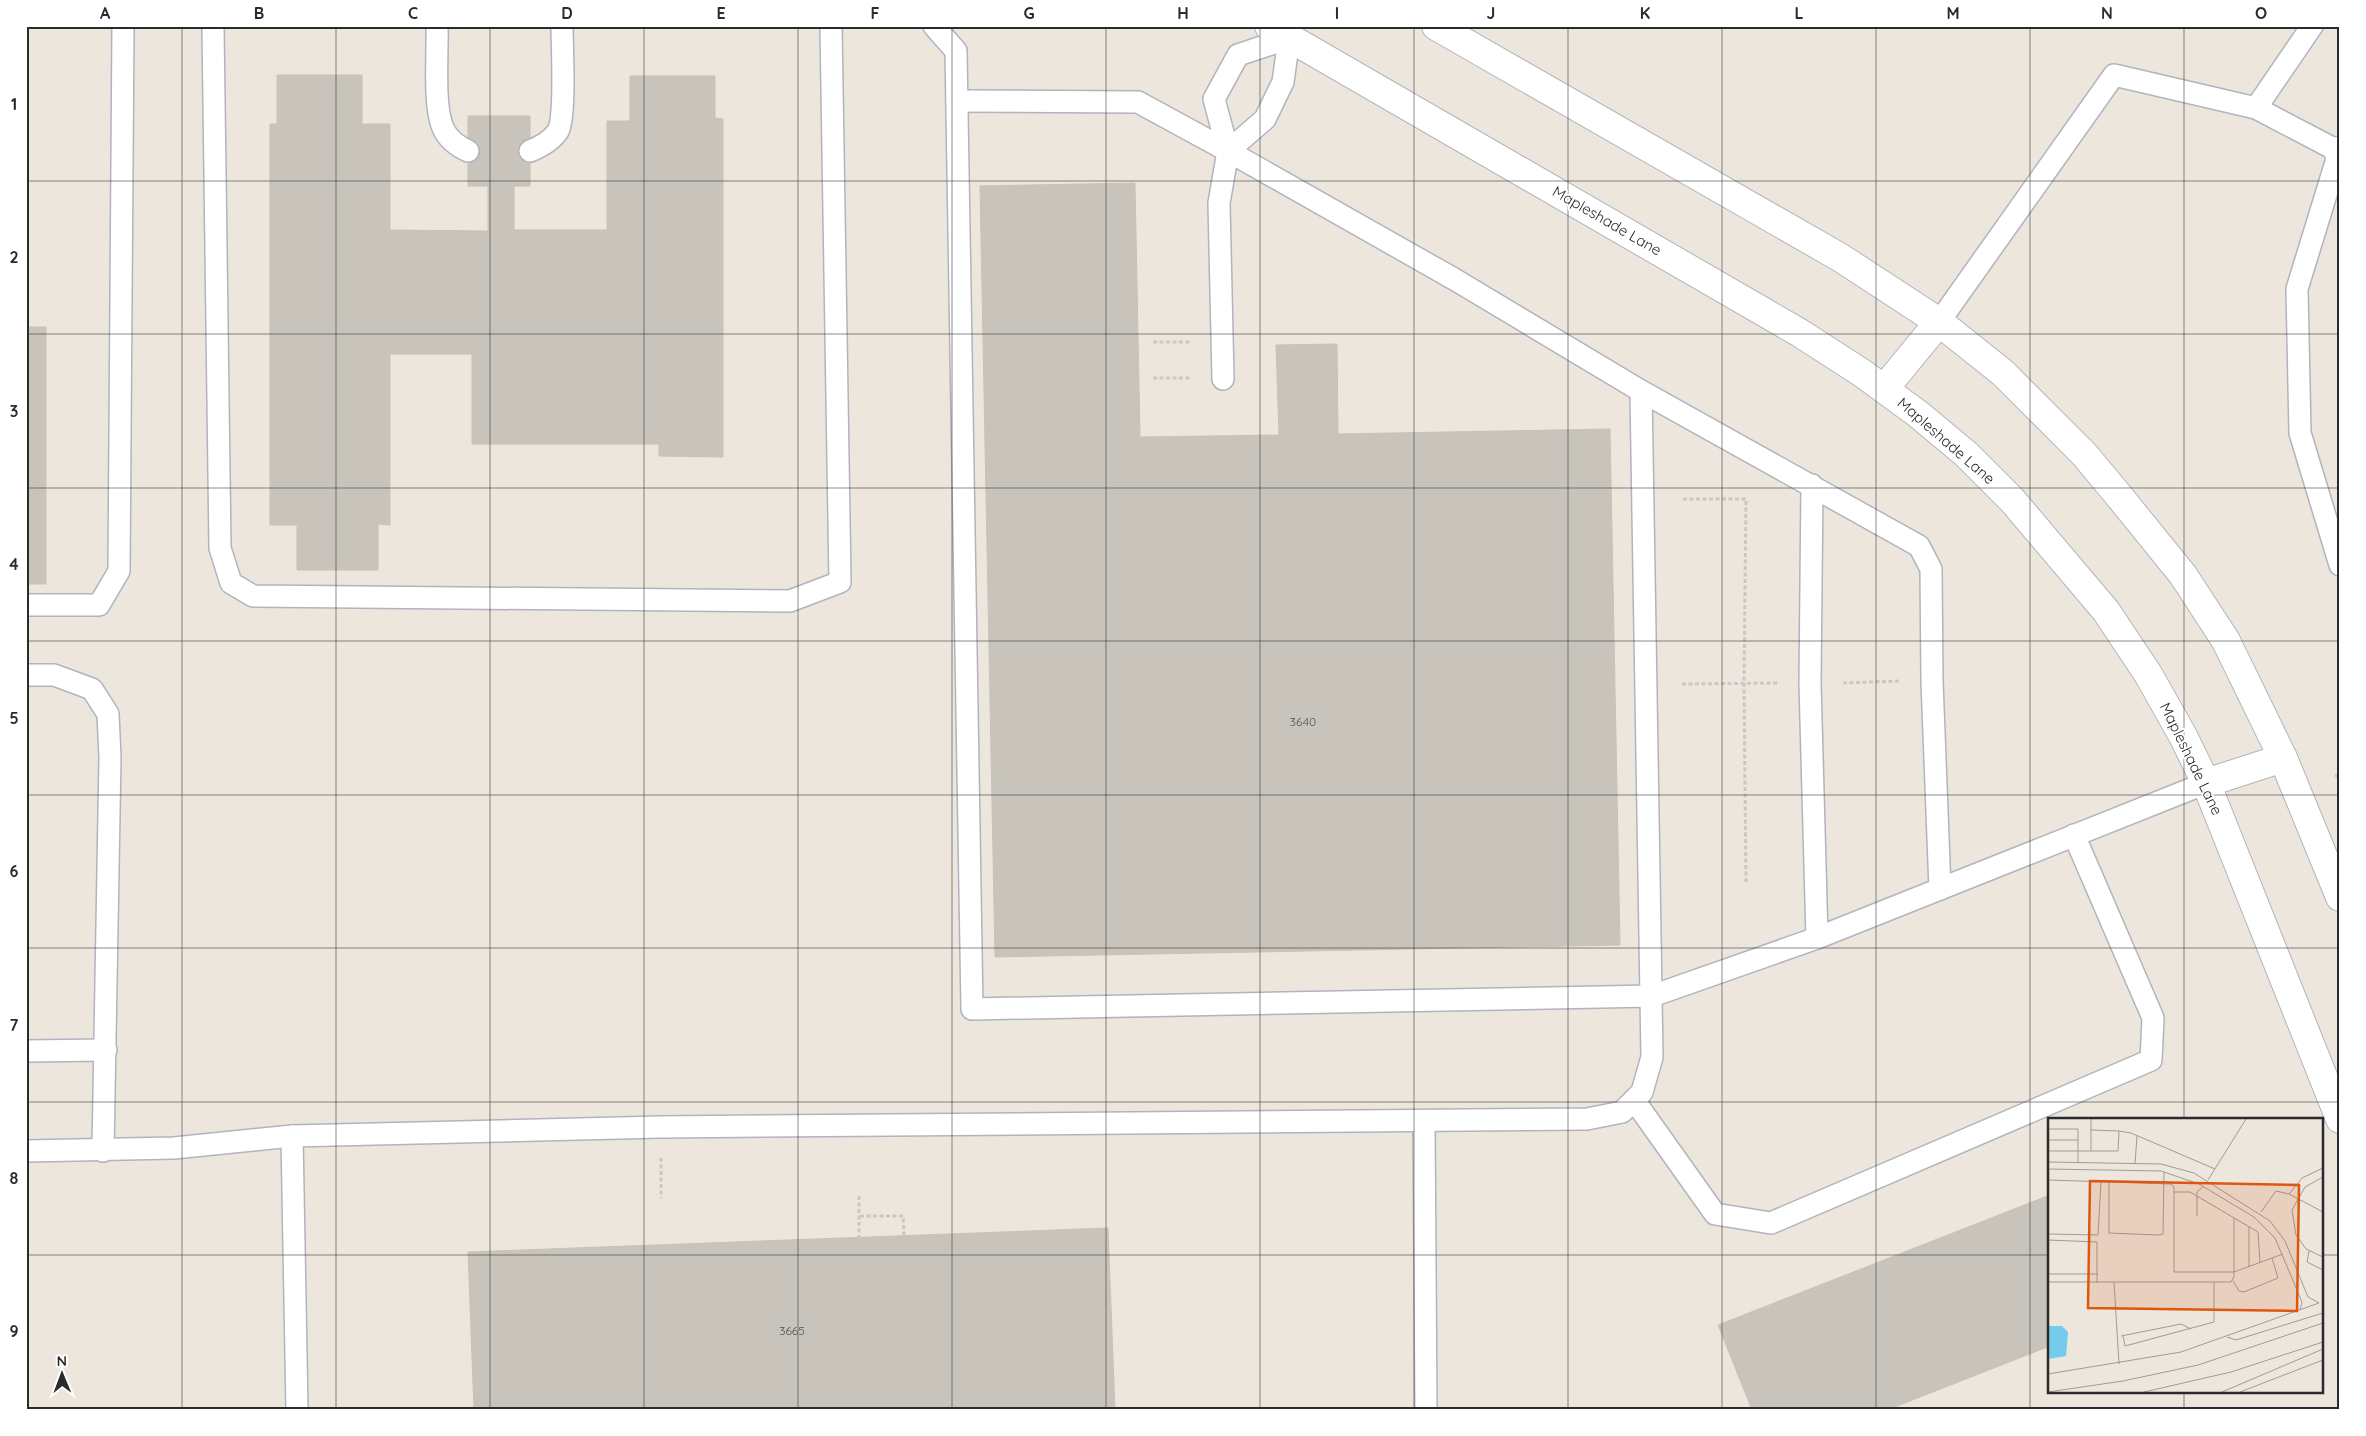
<svg xmlns="http://www.w3.org/2000/svg" width="2366" height="1436" font-family="Quicksand,sans-serif">
	<style>
		.building { fill: #c8c4bc; stroke: #c8c2b7 }
		.lines { fill: none; stroke-linecap: round; stroke-linejoin: round }
		.service-casing { stroke: #b1b4be; stroke-width: 24 }
		.pedestrian-casing { stroke: #b1b4be; stroke-width: 30 }
		.secondary-casing { stroke: #b1b4be; stroke-width: 30 }
		.path { stroke: #c8c8c8; stroke-width: 3; stroke-dasharray: 4 2.5; stroke-linecap: butt }
		.service { stroke: #fff; stroke-width: 21 }
		.pedestrian { stroke: #fff; stroke-width: 28 }
		.secondary { stroke: #fff; stroke-width: 28 }
		.grid { fill: none; stroke: #2b2b2b; stroke-width: 1; stroke-opacity: 0.55 }
		.labels { text-anchor: middle; stroke-width: 4; stroke-linejoin: round; paint-order: stroke }
		.number-label { font-size: 12px; fill: #52514f }
		.street-label { font-size: 15px; fill: #2b2b2b; stroke: #fff }
		.inset-road { fill: none; stroke: #9f9b96; stroke-width: 1 }
		.view { fill: #df570e; fill-opacity: 0.15; stroke: #df570e; stroke-width: 2.5 }
		.inset-edge { fill: none; stroke: #2b2b2b; stroke-width: 2.5 }
		.neatline { fill: none; stroke: #2b2b2b; stroke-width: 2 }
		.grid-label { font-size: 16px; text-anchor: middle; font-weight: bold; fill: #2b2b2b }
	</style>
	<rect width="100%" height="100%" fill="#ece6dd"/>
	<g class="building">
		<polygon points="277,75 362,75 362,124 390,124 390,230 488,231 488,186 468,186 468,116 530,116 530,186 514,186 514,230 607,230 607,121 630,121 630,76 715,76 715,118 723,119 723,457 659,456 659,444 472,444 472,354 390,354 390,525 378,524 378,570 297,570 297,525 270,525 270,124 277,124"/>
		<polygon points="1135,183 1140,437 1279,435 1276,345 1337,344 1338,434 1610,429 1620,945 995,957 980,186"/>
		<rect x="26" y="327" width="20" height="257"/>
		<polygon points="2050,1195 2050,1346 1887,1410 1752,1410 1718,1325"/>
		<polygon points="1108,1228 1115,1410 474,1410 468,1252"/>
	</g>
	<g class="lines">
		<defs>
			<g id="service">
				<polyline points="213,26 220,548 231,583 253,596 790,601 840,582 831,26"/>
				<path d="M437,26c1,26 -4,79 6,102 5,11 14,18 25,23"/>
				<polyline points="934,26 956,51 972,1009 1652,996 1817,938 2206,783"/>
				<polyline points="957,101 1138,102 1228,151 1454,279 1641,391 1919,546 1931,569 1932,681 1940,889"/>
				<polyline points="2256,108 2338,151"/>
				<polyline points="2340,149 2297,289 2300,433 2340,565"/>
				<path d="M530,151c10,-4 22,-11 28,-20 8,-15 4,-85 4,-105"/>
				<polyline points="1939,322 2114,75 2256,108 2312,26"/>
				<polyline points="1223,379 1219,203 1228,151 1214,99 1238,55 1289,38 1283,82 1265,119 1228,151"/>
				<polyline points="1812,485 1810,683 1817,938"/>
				<polyline points="26,605 99,605 119,571 123,26"/>
				<polyline points="26,675 54,675 92,689 108,714 110,757 103,1151"/>
				<polyline points="26,1051 106,1050"/>
				<polyline points="1634,1100 1715,1214 1771,1223 2151,1060 2153,1018 2074,835"/>
				<polyline points="1424,1121 1426,1410"/>
				<polyline points="292,1136 297,1410"/>
				<polyline points="26,1151 174,1148 292,1136 660,1127 1587,1119 1622,1112 1642,1092 1652,1057 1641,391"/>
			</g>
			<polyline id="pedestrian" points="2338,151 2340,152"/>
			<g id="secondary">
				<polyline points="1269,26 1800,333 1862,373 1918,414 1966,454 2012,500 2106,611 2148,674 2183,736 2206,783 2340,1119"/>
				<polyline points="1436,26 1841,258 1939,322 2003,373 2084,454 2119,496 2183,575 2226,641 2283,758 2340,897"/>
				<polyline points="1884,389 1939,322"/>
				<polyline points="2206,783 2283,758"/>
			</g>
		</defs>
		<use href="#service" class="service-casing"/>
		<use href="#pedestrian" class="pedestrian-casing"/>
		<use href="#secondary" class="secondary-casing"/>
		<g class="path">
			<polyline points="1153,342 1190,342"/>
			<polyline points="1153,378 1190,378"/>
			<polyline points="1683,499 1746,499 1744,684 1746,882"/>
			<polyline points="1843,683 1900,681"/>
			<polyline points="1682,684 1779,683"/>
			<polyline points="2335,775 2340,778"/>
			<polyline points="661,1158 661,1198"/>
			<polyline points="859,1196 859,1237"/>
			<polyline points="860,1216 903,1216 904,1236"/>
		</g>
		<use href="#service" class="service"/>
		<use href="#pedestrian" class="pedestrian"/>
		<use href="#secondary" class="secondary"/>
	</g>
	<path class="grid" d="M182,26v1384M336,26v1384M490,26v1384M644,26v1384M798,26v1384M952,26v1384M1106,26v1384M1260,26v1384M1414,26v1384M1568,26v1384M1722,26v1384M1876,26v1384M2030,26v1384M2184,26v1094M26,181h2314M26,334h2314M26,488h2314M26,641h2314M26,795h2314M26,948h2314M26,1102h2314M26,1255h2024M2322,1255h18M2184,1392v18"/>
	<g class="labels">
		<g class="number-label">
			<text x="1303" y="726">3640</text>
			<text x="792" y="1335">3665</text>
		</g>
		<g class="street-label">
			<text transform="translate(1607 221) rotate(30)" y="5">Mapleshade Lane</text>
			<text transform="translate(1946 441) rotate(41)" y="5">Mapleshade Lane</text>
			<text transform="translate(2191 759) rotate(64)" y="5">Mapleshade Lane</text>
		</g>
	</g>
	<g transform="translate(2048 1118)">
		<rect width="275" height="275" fill="#ece6dd"/>
		<path d="M0,208h14l6,6 -2,24 -18,3z" fill="#74cbeb"/>
		<path class="inset-road" d="M0,11h30v34M71,13l12,2 84,36M0,22h30M0,33h43v-32M43,33h27l1,-20 -28,-1M0,44l113,2 33,9 76,48 15,20 23,56 11,6M87,46l2,-28M0,51l113,2 38,13 55,33 21,21 27,64 -2,8M275,59l-18,10 -13,23 4,25 10,14 17,8M0,62l123,4 3,3v85h60l49,-18M160,62l38,-61M61,63v52l50,2 4,-1 1,-62M126,74h16l68,40 2,31M241,76l34,18M213,94l15,-21 13,3 13,-16 21,-10M149,98v-24l7,-6M0,116l50,1 3,-54M0,122l49,2v41M261,133l-2,11 16,8M201,149v-40M0,156h50M185,163l6,10 5,1 34,-14 -6,-20M0,164h183l3,-5v-59M66,164l5,82M73,218l60,-12 10,5M75,218l2,10 89,-24v-40M179,219l9,3 87,-27M0,256l133,-22 138,-49M0,274l75,-11 75,-16 125,-42M96,274l87,-20 92,-30M174,274l101,-43M192,274l83,-32"/>
		<path class="view" d="M42,63l209,4 -2,126 -209,-3z"/>
		<rect width="275" height="275" class="inset-edge"/>
	</g>
	<rect width="2366" height="1436" fill="none" stroke="#ffffff" stroke-width="55"/>
	<g transform="translate(62 1374) rotate(359)" stroke="#ffffff" stroke-width="4" paint-order="stroke">
	<path d="M0-4L9 19L0 12L-9 19Z" fill="#2b2b2b"/>
	<text y="-8" font-size="14" font-weight="bold" text-anchor="middle" fill="#2b2b2b">N</text>
	</g>
	<rect x="28" y="28" width="2310" height="1380" class="neatline"/>
	<g class="grid-label">
		<text x="105" y="19">A</text>
		<text x="259" y="19">B</text>
		<text x="413" y="19">C</text>
		<text x="567" y="19">D</text>
		<text x="721" y="19">E</text>
		<text x="875" y="19">F</text>
		<text x="1029" y="19">G</text>
		<text x="1183" y="19">H</text>
		<text x="1337" y="19">I</text>
		<text x="1491" y="19">J</text>
		<text x="1645" y="19">K</text>
		<text x="1799" y="19">L</text>
		<text x="1953" y="19">M</text>
		<text x="2107" y="19">N</text>
		<text x="2261" y="19">O</text>
		<text x="14" y="110">1</text>
		<text x="14" y="263">2</text>
		<text x="14" y="417">3</text>
		<text x="14" y="570">4</text>
		<text x="14" y="724">5</text>
		<text x="14" y="877">6</text>
		<text x="14" y="1031">7</text>
		<text x="14" y="1184">8</text>
		<text x="14" y="1337">9</text>
	</g>
</svg>
